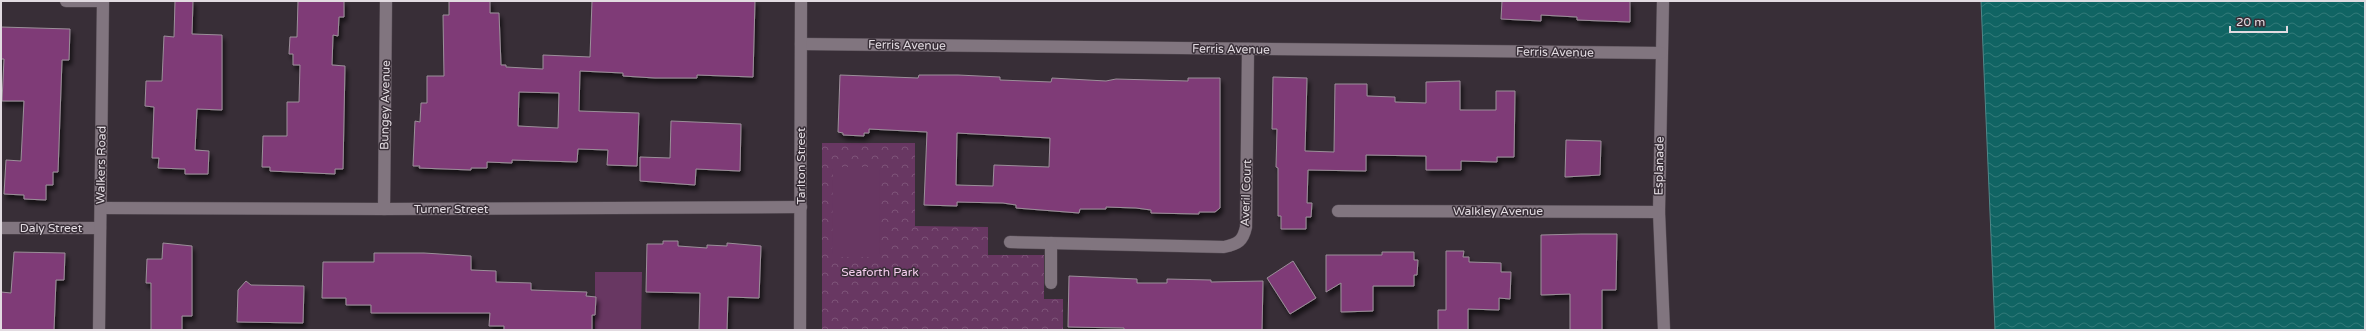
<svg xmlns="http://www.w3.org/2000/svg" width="2366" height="331" font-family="'Varela Round',sans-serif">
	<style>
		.park { fill: url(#park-crowns) }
		.pitch { fill: #683762 }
		.water { fill: url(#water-waves); stroke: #4f8889 }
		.building { fill: #7f3b77; stroke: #9b8f99; fill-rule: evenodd; filter: url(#shadow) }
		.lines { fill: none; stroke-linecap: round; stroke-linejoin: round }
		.minor-casing { stroke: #564d55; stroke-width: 13 }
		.minor { stroke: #81757f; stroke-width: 12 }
		.labels { text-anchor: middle; stroke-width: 3; stroke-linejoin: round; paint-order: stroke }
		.street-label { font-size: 12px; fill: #e2dbe1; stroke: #382e37 }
		.park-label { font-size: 12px; fill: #f4cded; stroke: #382e37 }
	</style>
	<defs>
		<pattern id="park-crowns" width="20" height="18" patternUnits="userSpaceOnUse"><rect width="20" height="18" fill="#683762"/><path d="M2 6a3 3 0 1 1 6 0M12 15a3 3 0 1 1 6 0" fill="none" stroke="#7d5378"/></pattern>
		<pattern id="water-waves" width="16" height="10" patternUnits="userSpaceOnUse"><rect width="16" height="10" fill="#106463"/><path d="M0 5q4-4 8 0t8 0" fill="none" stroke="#327a79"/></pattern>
		<filter id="shadow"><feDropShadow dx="2.5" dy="4.5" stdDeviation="2" flood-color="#0009"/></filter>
	</defs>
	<rect width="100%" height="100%" fill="#382e37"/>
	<polygon class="park" points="822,143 915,143 915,226 988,227 988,255 1044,255 1044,299 1063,299 1063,330 822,330"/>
	<g class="pitch">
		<polygon points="833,167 880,167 879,257 832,257"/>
		<polygon points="595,272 642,272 641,330 595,330"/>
	</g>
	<polygon class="water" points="1981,1 2365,1 2365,330 1995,330"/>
	<g class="building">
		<polygon points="175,1 193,1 192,34 222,35 222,110 197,109 195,150 209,151 208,174 185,174 185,169 158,168 159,158 152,158 154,107 145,106 146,81 162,81 164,36 174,37"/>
		<polygon points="298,1 344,1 344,17 339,17 338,36 333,35 332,65 345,66 343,169 335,169 335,174 270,171 270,167 262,167 263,136 287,136 287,102 299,102 300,65 293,65 293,54 289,54 290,37 297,37"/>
		<path d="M449,1h41v12h9l2,52h5v2l37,2v-14l47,2 2,-56h163l-2,76 -56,-2v3h-42l-32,-2v-3l-43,-2 -1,40 60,2 -2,53 -30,-1 1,-15 -30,-1 -1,13 -65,-2v3l-25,-1v6h-16v2l-52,-2 1,-2h-7l2,-45 5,1 1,-19h6v-27h17l-1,-61h6zM519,92l40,1 -1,35 -40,-2z"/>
		<polygon points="1502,1 1630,1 1630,22 1577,20 1577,17 1541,15 1541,21 1501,19"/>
		<polygon points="1,27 70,29 69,60 62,60 58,172 53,172 53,185 46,185 46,200 24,199 24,195 4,194 6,160 21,161 24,101 2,101 4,59 1,59"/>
		<path d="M840,75l78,3 1,-3h39l42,2v3l51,2 1,-4 54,3 10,-2 72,2v-3h32v130l-5,4h-16v2l-48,-1v-3l-15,-2 -30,-1v2h-26l-1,4 -63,-5v-3l-13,-2 -46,-1v4l-33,-1 3,-73 -58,-3v4h-5v3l-21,-1v-2l-5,-1zM957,133l93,5 -1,29 -55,-2 -1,21 -37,-1z"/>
		<polygon points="1273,77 1307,78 1305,151 1334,152 1335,84 1367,84 1367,96 1395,97 1395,102 1426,103 1426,82 1460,81 1460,110 1496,110 1496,91 1515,91 1514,157 1497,157 1497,162 1461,161 1461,170 1426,170 1426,156 1366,155 1366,171 1308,170 1307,203 1312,203 1311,217 1306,217 1306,229 1281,229 1281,216 1278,216 1278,168 1276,167 1277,129 1272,129"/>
		<polygon points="671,121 741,124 740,171 696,169 695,185 640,181 640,157 670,158"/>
		<polygon points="1566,140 1601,141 1600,175 1565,177"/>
		<polygon points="1581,234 1617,234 1616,290 1602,290 1602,330 1570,330 1570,294 1541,295 1541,235"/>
		<polygon points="663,241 678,241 678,246 707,248 707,245 727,246 727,243 761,246 759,298 728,297 727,330 699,330 700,293 646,292 647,244 663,244"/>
		<polygon points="163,243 192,246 192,316 182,316 182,330 151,330 151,283 146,283 147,259 162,259"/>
		<polygon points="1446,251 1464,251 1463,257 1469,257 1469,262 1501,263 1501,272 1511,272 1510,299 1499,298 1499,310 1468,309 1468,330 1438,330 1438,310 1446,310"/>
		<polygon points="14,252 65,253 64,280 56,280 54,330 1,330 1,292 11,293"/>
		<polygon points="1382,252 1414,252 1414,260 1418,260 1417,275 1414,275 1414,286 1373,286 1373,311 1341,312 1341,283 1326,292 1326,255 1382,255"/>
		<polygon points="374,253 424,253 471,256 471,270 496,271 496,282 531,283 531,290 587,292 586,296 596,297 595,315 592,315 592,330 504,330 504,326 489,326 490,313 371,313 371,305 346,305 346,298 322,298 323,262 374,262"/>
		<polygon points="1293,261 1316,298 1290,314 1267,278"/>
		<polygon points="1069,276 1137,279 1137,283 1167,283 1167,279 1211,280 1211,282 1263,281 1262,330 1124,330 1124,328 1068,327"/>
		<polygon points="246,281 251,285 304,286 303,323 237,322 238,290"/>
	</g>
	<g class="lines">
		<defs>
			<g id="minor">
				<polyline points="66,1 103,1"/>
				<polyline points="1663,1 1659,212 1664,330"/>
				<polyline points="801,44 1661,53"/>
				<polyline points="101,208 384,209 801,207"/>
				<polyline points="384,209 386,1"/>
				<polyline points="1338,211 1659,212"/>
				<polyline points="1,228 100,228"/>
				<path d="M1010,242l214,5c14,-3 19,-6 22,-20l2,-178"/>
				<polyline points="1051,283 1051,243"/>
				<polyline points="99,330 103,1"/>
				<polyline points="800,330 801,1"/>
			</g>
		</defs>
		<use href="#minor" class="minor-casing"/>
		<use href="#minor" class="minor"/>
	</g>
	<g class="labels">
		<g class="street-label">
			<text transform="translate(907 45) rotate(1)" y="4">Ferris Avenue</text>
			<text transform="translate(1231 49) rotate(1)" y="4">Ferris Avenue</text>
			<text transform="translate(1555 52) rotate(1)" y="4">Ferris Avenue</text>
			<text transform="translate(385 105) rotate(-89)" y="4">Bungey Avenue</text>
			<text transform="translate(101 165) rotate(-89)" y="4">Walkers Road</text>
			<text transform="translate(801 166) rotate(-90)" y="4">Tarlton Street</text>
			<text transform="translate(1659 166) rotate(-89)" y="4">Esplanade</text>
			<text transform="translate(1246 193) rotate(-88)" y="4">Averil Court</text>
			<text x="451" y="213">Turner Street</text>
			<text x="1498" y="215">Walkley Avenue</text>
			<text x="51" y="232">Daly Street</text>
		</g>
		<g class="park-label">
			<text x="880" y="276">Seaforth Park</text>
		</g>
	</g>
	<rect width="2366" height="331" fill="none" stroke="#e2dbe1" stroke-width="4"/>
	<path d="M2230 26v6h57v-6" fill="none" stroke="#e2dbe1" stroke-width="2"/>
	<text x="2236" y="26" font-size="12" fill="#e2dbe1" stroke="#382e37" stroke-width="3" paint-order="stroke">20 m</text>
</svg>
